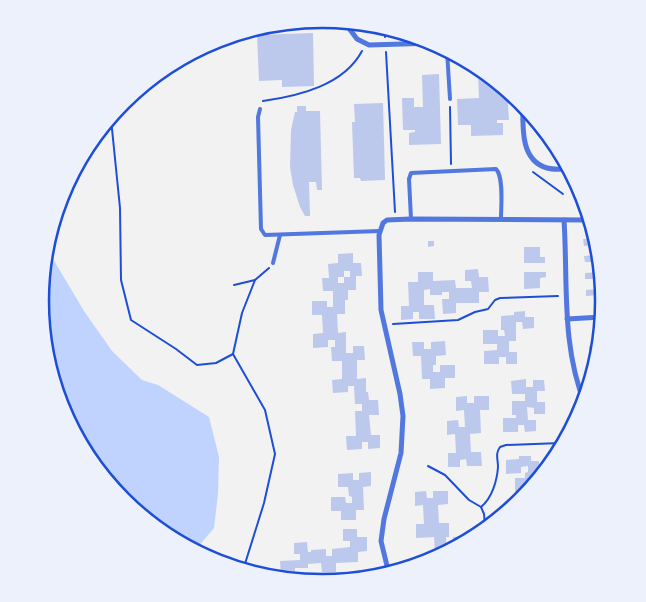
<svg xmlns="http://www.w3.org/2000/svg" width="646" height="602" font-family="'Asap Condensed',sans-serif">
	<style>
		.water { fill: #bfd3fe }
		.building { fill: #bdc9ec; fill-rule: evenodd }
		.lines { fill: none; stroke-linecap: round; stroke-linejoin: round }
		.path { stroke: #1d4ed8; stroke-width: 2 }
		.service { stroke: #5277de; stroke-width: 4 }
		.minor { stroke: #5277de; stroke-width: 5 }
		.rim { fill: none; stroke: #1d4ed8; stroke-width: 2.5 }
	</style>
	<rect width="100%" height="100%" fill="#f2f2f2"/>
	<polygon class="water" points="50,254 84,311 112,351 142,380 158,385 209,417 219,457 218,494 214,528 196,549 123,500 62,409 41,301"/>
	<g class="building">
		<polygon points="313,33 314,86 282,87 282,80 259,81 257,35"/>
		<polygon points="478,72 495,83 495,88 502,88 507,91 509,120 497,120 497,123 503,123 503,135 471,136 471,125 458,125 457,99 479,98"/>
		<polygon points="439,74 441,144 409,145 409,133 415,132 415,130 403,130 402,98 414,98 414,107 423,107 422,75"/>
		<polygon points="383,103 385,180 361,181 360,178 354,178 352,122 355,122 354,104"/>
		<polygon points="297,106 306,106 306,111 320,111 322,190 317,190 316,182 309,182 310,216 305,216 300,207 293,185 290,167 291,130 295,112 297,112"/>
		<polygon points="583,239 593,239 594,245 584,246"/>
		<polygon points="428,241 434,241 434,246 428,247"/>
		<polygon points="524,247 540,247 540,257 545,257 545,263 524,263"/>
		<path d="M353,253v10h8l1,13h-6v14h-8v10h-3v14h-8l1,19 8,-1v21h7v-7h11l1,14h-8v19l9,-1v14h2l1,8h9l1,15h-10l2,20h9v13l-12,1v-7h-6v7l-15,1 -1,-14h10l-1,-25h7v-7h-7l-1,-18h-6v6l-15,1 -1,-13 10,-1v-18h-10l-1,-14h4v-7h-7v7l-15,1v-14l10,-1 -1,-18h-10v-14h15v6h6v-16h-10l-1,-13h7l-1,-14 10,-1v-9zM344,271h6v6h-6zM338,277h6v6h-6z"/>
		<polygon points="596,255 597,262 585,262 584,256"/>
		<polygon points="478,269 479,277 488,277 489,292 479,292 479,303 456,303 456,313 443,314 442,299 449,299 449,292 442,292 442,295 430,295 430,289 424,290 424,305 434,305 435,319 419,319 419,312 413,312 413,319 401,320 401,306 409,306 408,282 418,282 418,272 433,272 433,281 455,280 456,288 472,288 471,281 465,281 465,270"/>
		<polygon points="524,272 546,272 546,277 540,278 540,288 524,289"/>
		<polygon points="600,272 605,301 604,309 600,309 599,295 586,296 586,290 599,289 599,279 585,279 585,273"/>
		<polygon points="525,311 525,317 534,317 534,328 523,329 522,322 516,322 516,341 509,341 509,352 517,352 517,364 506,364 506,357 499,357 499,364 484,364 484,351 497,350 497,344 483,344 483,330 498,330 498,336 505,336 504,330 501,330 501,316 514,315 514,312"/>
		<polygon points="598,339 593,360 592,355 590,355 589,346 591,346 591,340"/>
		<polygon points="445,341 446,355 436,356 436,365 433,365 433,372 440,372 440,365 455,365 455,378 445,378 445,388 430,389 430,379 422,379 421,356 413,356 412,342 424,342 424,349 431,349 431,342"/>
		<polygon points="593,362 590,377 588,363"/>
		<polygon points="526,379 526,387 533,387 533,380 544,380 545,391 537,391 537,402 545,402 545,414 534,414 534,408 527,407 528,420 536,420 536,431 525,432 524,425 518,425 518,432 503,432 503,418 516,418 516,415 512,415 512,401 525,401 525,394 512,394 511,381"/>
		<polygon points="467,396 467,403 474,403 474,396 489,396 489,410 480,410 481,433 470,434 471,452 481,452 482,466 467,466 466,459 460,460 460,467 448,467 448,453 456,453 455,434 447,435 447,421 458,420 459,427 465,427 464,410 456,411 456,397"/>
		<polygon points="519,456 531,456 531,461 539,461 540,474 533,484 530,484 529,491 515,492 515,478 525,478 525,473 528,472 528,466 521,467 521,473 506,474 506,460 519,459"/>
		<polygon points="371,472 371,486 363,487 364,510 356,510 356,520 341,520 341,511 331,511 331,497 345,497 346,503 352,503 352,497 349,496 348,487 338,487 338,474 353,473 353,480 359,480 359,473"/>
		<polygon points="426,491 427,498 433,498 433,491 448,491 448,504 438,505 439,523 449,523 449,537 446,537 446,543 453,543 453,537 469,536 443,554 443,551 435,551 434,537 416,538 416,524 424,524 423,505 415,506 415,492"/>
		<polygon points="343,529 357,529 357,537 367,537 367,551 358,552 358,562 336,563 336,572 322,572 321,563 308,564 308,568 295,568 295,574 298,574 298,578 281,575 280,561 300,560 300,554 294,554 294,543 307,542 308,552 311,552 311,550 326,549 326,556 332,556 332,549 350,547 350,541 343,541"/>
	</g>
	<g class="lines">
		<g class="path">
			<polyline points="385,31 385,37"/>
			<polyline points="386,52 395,212"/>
			<path d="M263,101c36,-5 81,-16 99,-50"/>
			<polyline points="450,107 451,164"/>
			<polyline points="111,119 120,208 121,280 131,320 176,349 197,365 216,363 233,354"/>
			<polyline points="533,172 563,194"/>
			<polyline points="234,285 255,280 269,268"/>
			<polyline points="393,324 458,320 475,312 488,309 495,300 500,298 558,296"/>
			<polyline points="428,466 445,475 469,500 481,507 484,514 485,525"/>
			<path d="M481,507c11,-9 16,-26 17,-40 0,-8 -3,-13 2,-20l6,-2 55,-2"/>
			<polyline points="244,567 264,503 275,454 265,410 233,354 242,313 255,280"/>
		</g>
		<g class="service">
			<polyline points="447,51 450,99"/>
			<polyline points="260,109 258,117 261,229 265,235 380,231"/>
			<path d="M411,219l-2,-40 2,-6 85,-4c8,8 5,38 5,49"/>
			<polyline points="273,263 280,235"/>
		</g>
		<g class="minor">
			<polyline points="345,23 357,39 369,45 435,43"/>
			<path d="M523,102c0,22 -4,58 24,66 7,2 14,1 20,1"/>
			<path d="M564,220c4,61 -3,126 21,184"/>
			<polyline points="567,319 602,317"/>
			<polyline points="388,570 381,541 384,519 401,453 403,416 400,394 381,310 379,235 383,223 387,220 411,219 589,220"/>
		</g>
	</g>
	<path d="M0 0H646V602H0ZM49 301a273 273 0 1 1 546 0a273 273 0 1 1-546 0Z" fill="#edf1fc" fill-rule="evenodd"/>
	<path class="rim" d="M49 301a273 273 0 1 1 546 0a273 273 0 1 1-546 0Z"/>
</svg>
